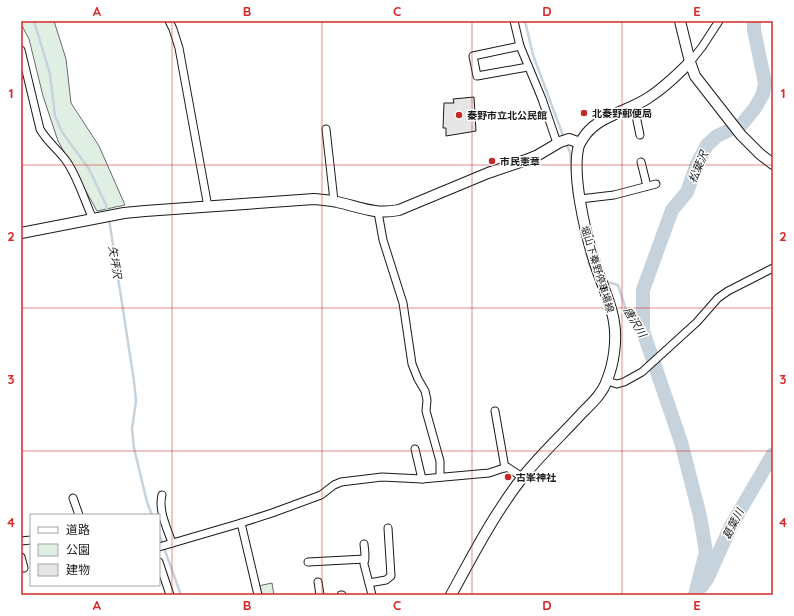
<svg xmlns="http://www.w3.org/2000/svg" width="794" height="616" font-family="Quicksand,'Noto Sans JP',sans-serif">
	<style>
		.green { fill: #e0efe3; stroke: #6a6a6a }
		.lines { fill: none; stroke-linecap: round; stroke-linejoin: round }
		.stream { stroke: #c6d2dc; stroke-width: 2.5 }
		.river { stroke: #c6d2dc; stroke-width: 14 }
		.building { fill: #e6e6e6; stroke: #1a1a1a }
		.street-casing { stroke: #1a1a1a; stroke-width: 9 }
		.secondary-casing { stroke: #1a1a1a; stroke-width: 12 }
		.street { stroke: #fff; stroke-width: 7 }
		.secondary { stroke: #fff; stroke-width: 10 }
		.grid { fill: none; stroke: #d62828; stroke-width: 1; stroke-opacity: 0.55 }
		.poi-dot { fill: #c62828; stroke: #fff; stroke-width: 1.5 }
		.labels { text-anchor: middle; stroke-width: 3; stroke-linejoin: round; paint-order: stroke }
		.poi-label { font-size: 10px; font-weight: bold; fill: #1a1a1a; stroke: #fff; text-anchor: start }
		.street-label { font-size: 10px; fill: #1a1a1a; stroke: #fff }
		.water-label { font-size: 11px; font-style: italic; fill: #1a1a1a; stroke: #fff }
		.neatline { fill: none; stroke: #d62828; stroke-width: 1.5 }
		.grid-label { font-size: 13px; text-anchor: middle; font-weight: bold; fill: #d62828 }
	</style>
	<rect width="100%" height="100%" fill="#fff"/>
	<g class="green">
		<polygon points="21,21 54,21 66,59 71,103 99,146 125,205 97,211 58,141 43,96 29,39 21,24"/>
		<polygon points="272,583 274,595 261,595 258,586"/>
	</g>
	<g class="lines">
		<g class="stream">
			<polyline points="34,21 50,74 55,116 62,132 89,169 106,205 108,214"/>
			<polyline points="525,21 533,55 564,138"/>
			<polyline points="566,143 570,152 574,195"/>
			<polyline points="109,219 134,381 136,401 132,429 134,448 147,502 152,515"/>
			<polyline points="582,235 589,264 594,274"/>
			<polyline points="604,281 618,285 626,310 633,322 643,331"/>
			<polyline points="159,534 181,595"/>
		</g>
		<g class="river">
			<polyline points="701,587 707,579 731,526 773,454"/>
			<polyline points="695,595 706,552 700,516 681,442 643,331 643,290 672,210 687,192 697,164 707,145 717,136 742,124 755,108 763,94 765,83 754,30 754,21"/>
		</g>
	</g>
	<polygon class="building" points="474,97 476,131 446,136 446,128 443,128 444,103 454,103 453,99"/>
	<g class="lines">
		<defs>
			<g id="street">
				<polyline points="169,21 173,29 179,48 208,207"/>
				<polyline points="514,21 520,46 542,99 557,143"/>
				<polyline points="520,46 473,56 477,76 528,67"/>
				<path d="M21,50l19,79c7,13 19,21 27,33 11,16 18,40 26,57"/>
				<polyline points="690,62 702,47 719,21"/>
				<polyline points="634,106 640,135"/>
				<polyline points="326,129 334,201"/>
				<polyline points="641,162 647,186"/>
				<polyline points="580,199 614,195 656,184"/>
				<polyline points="378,212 383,240 403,303 412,364 418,379 425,391 427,400 426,411 440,461 440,477"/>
				<polyline points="607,381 617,384 624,382 642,372 697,322 718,298 728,291 773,268"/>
				<polyline points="495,411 505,468"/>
				<polyline points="415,449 422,479"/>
				<path d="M162,495c-4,15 5,33 10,48"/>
				<polyline points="73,498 79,515"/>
				<polyline points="241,523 258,595"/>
				<polyline points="21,541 31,540"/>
				<polyline points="364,544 365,554 364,564 372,595"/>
				<polyline points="159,547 241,523 272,513 321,495 334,485 341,482 382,477 422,479 489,473 507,467 522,477"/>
				<polyline points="21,557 24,568"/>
				<polyline points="159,562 170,595"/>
				<polyline points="308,562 365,559"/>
				<polyline points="318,582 320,595"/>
				<polyline points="369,583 386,580 391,576 388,528"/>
				<polyline points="341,595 342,595"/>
			</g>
			<g id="secondary">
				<polyline points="680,21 690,62 695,76 741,135 760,154 773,164"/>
				<path d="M21,233l103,-20 21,-2 169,-12c8,1 15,1 23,3 23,5 38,13 62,8l89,-37 38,-13 12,-5 22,-13 9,-3 11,4"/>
				<path d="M451,595c22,-40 43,-81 71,-117 18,-23 40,-43 60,-65 9,-9 21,-20 25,-33 7,-17 10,-40 7,-58 -3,-21 -14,-41 -20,-62 -9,-29 -23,-87 -15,-115 2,-4 5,-8 7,-11 15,-19 43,-23 62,-36 16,-10 29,-23 42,-36"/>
			</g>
		</defs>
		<use href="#street" class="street-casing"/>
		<use href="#secondary" class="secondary-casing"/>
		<use href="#street" class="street"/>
		<use href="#secondary" class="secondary"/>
	</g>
	<path class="grid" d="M172,21v574M322,21v574M472,21v574M622,21v574M21,165h752M21,308h752M21,451h752"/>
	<g class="poi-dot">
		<circle cx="584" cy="113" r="4"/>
		<circle cx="459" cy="115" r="4"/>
		<circle cx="492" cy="161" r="4"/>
		<circle cx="508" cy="477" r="4"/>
	</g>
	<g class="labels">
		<g class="poi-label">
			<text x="592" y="117">北秦野郵便局</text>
			<text x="467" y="119">秦野市立北公民館</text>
			<text x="500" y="165">市民憲章</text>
			<text x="516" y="481">古峯神社</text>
		</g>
		<g class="street-label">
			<text transform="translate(598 269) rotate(73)" y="4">堀山下秦野停車場線</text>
		</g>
		<g class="water-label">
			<text transform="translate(698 167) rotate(-67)" y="4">松葉沢</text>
			<text transform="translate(115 262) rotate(81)" y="4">矢坪沢</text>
			<text transform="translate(635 322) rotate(59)" y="4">唐沢川</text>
			<text transform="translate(733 524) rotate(-63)" y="4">葛葉川</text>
		</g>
	</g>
	<rect width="794" height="616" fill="none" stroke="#ffffff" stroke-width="44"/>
	<rect x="30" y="514" width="130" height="72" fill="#ffffff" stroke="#a3a3a3"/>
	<rect x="38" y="527" width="20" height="6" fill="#ffffff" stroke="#a3a3a3"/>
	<text x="66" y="534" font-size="12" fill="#1a1a1a">道路</text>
	<rect x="38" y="544" width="20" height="12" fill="#e0efe3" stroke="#a3a3a3"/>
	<text x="66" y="554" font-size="12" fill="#1a1a1a">公園</text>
	<rect x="38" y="564" width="20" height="12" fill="#e6e6e6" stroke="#a3a3a3"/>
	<text x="66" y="574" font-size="12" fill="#1a1a1a">建物</text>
	<rect x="22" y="22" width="750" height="572" class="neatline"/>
	<g class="grid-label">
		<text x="97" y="16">A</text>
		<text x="247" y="16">B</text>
		<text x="397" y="16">C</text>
		<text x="547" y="16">D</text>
		<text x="697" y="16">E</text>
		<text x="11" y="98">1</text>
		<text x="783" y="98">1</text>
		<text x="11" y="241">2</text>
		<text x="783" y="241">2</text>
		<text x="11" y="384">3</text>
		<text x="783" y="384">3</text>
		<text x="11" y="527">4</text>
		<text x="783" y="527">4</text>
		<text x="97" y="610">A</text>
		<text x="247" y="610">B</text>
		<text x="397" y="610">C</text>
		<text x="547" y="610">D</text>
		<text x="697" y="610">E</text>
	</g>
</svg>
